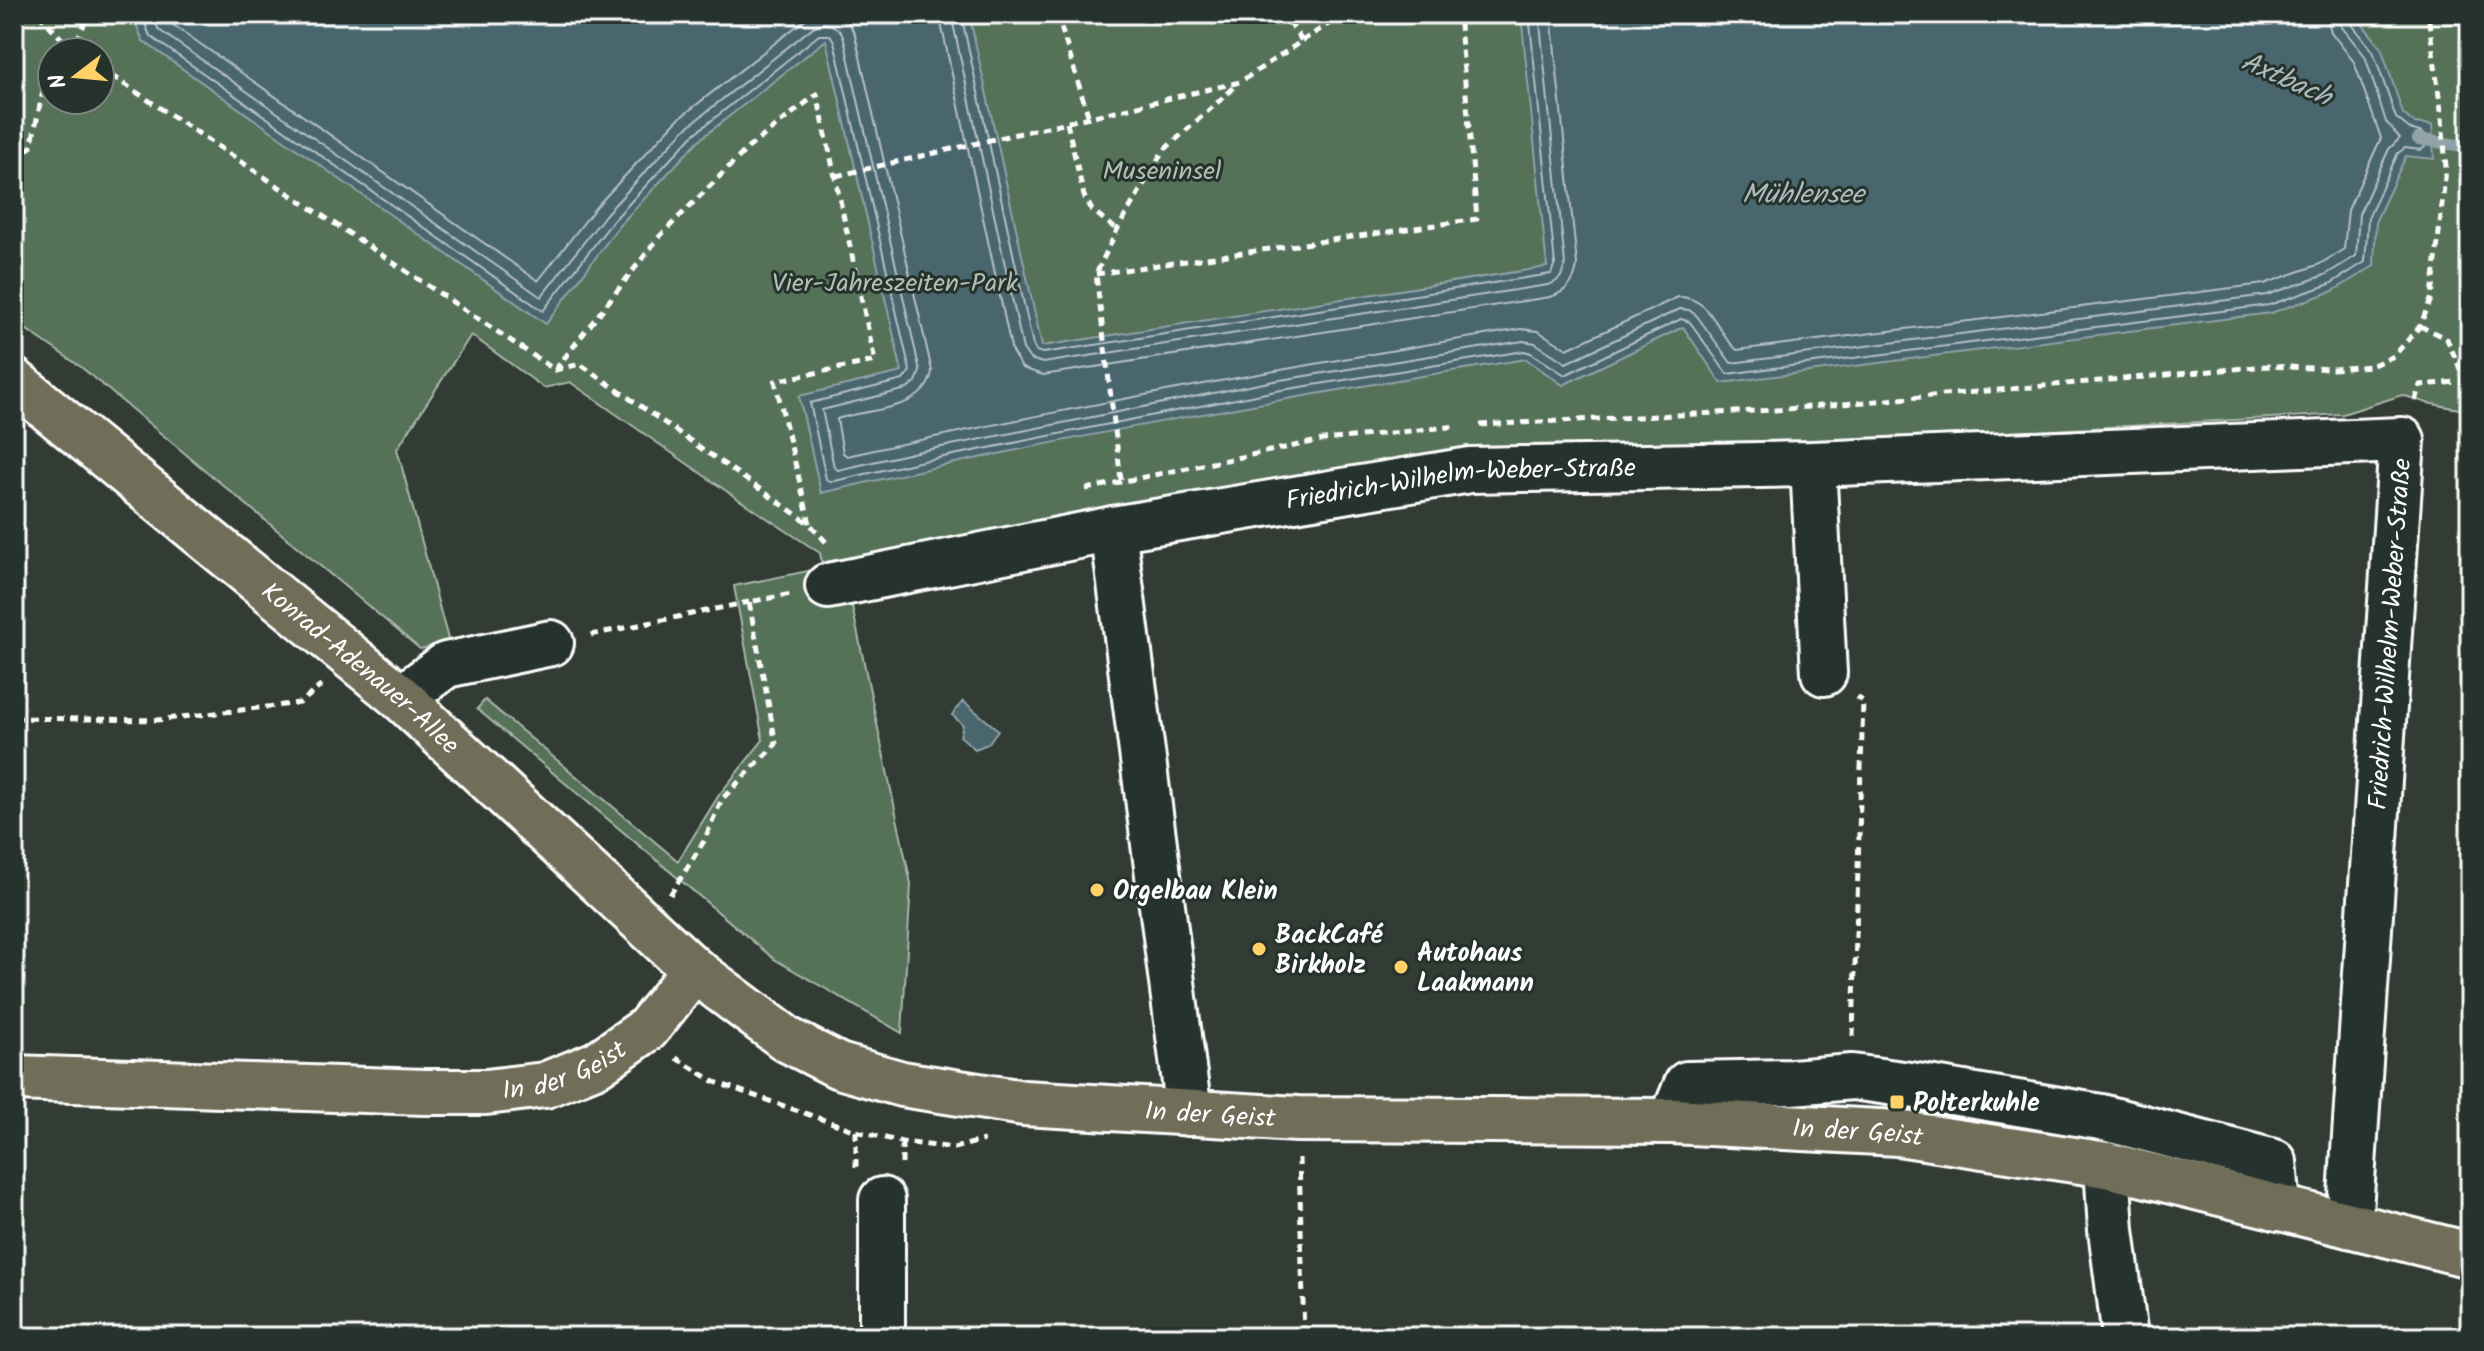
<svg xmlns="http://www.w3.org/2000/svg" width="2484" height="1351" font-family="Kalam,sans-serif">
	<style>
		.green { fill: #547158; stroke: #aab8ac; stroke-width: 2; fill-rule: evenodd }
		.water { fill: #48656e; stroke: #91a3a8; stroke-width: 2 }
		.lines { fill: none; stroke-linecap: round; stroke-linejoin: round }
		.shore { stroke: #b6c1c5; stroke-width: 2 }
		.stream { stroke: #91a3a8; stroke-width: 12 }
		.minor-casing { stroke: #fff; stroke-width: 50 }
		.major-casing { stroke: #fff; stroke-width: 50 }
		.path { stroke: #fff; stroke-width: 5; stroke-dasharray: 8 6; stroke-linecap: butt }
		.minor { stroke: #26332d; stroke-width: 44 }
		.major { stroke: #706e59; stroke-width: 44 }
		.poi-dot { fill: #ffd166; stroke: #26332d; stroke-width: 3 }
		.labels { text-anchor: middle; stroke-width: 6; stroke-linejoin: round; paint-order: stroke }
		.park-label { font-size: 26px; fill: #b2bfb4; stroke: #26332d }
		.street-label { font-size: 26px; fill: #fff; stroke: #26332d }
		.poi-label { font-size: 26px; font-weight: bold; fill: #fff; stroke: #26332d; text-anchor: start }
		.water-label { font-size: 28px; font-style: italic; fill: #adbabe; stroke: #26332d }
	</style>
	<rect width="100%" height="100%" fill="#333c34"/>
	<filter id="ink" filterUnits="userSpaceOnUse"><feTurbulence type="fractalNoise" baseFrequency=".0125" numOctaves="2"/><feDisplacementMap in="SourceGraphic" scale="16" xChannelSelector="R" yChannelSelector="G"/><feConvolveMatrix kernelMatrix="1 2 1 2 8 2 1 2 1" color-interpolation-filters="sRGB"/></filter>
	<g filter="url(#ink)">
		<path class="green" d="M14,14h2456v397l-43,-8 -25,-8 -59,19 -399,22 -474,18 -627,110 68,320 -9,149 -128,-74 -297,-250 8,-9 193,161 41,-66 44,-55 -29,-154 89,-18 -3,-15 -85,-56 -165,-115 -26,6 -73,-53 -74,114 52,194 -29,6 -339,-282 -67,-46zM52,52h48v48h-48z"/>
		<g class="water">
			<path d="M141,14h828l73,332 505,-79 -26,-253h833l27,33 22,67 11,9 18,2 2,34 -28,-3 -30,64 -2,46 -41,25 -62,22 -550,70 -38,-56 -120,58 -37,-26c-236,38 -472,79 -705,134l-22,-97 103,-24 -76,-332 -128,101 -79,85 -73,98 -403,-283 -10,-24z"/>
			<polygon points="963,701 998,730 988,744 975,749 960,736 963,725 952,715"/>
		</g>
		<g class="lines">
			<g class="shore">
				<polyline points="141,14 150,36 543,311 613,221 692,136 819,35 830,35 834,41 910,371 903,380 810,403 826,479 830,482 923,461 1276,391 1524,351 1531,353 1565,375 1681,319 1690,322 1727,374 2269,305 2330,284 2365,262 2368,218 2398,153 2405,148 2421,150 2425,147 2423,133 2410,129 2396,118 2373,51 2350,22 2349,14"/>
				<path d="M151,14l8,16 382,267 65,-83 79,-85 128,-102c13,-7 26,-2 31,12l76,332 -4,11 -9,7 -85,21 12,57 4,3 83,-19 353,-70 249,-40 12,2 31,20 114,-54 9,1 8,6 34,47 536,-68 58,-20 31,-19 3,-42 30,-65 11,-11 -14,-16 -21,-66 -24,-30 -3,-12"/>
				<polyline points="165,14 169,22 538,281 596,207 677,120 812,14"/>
				<path d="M837,14l11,7 7,14 77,336c-5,41 -65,37 -95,48l6,34 4,3c224,-50 448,-90 674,-127l17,2 29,18 111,-52c34,0 38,35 59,53l527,-66 56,-20 24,-15 4,-39 33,-72 -27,-76 -23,-30 -5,-18"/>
				<path d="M939,14l73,338 10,16 21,7 507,-78c17,-5 26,-16 27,-33l-26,-250"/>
				<path d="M951,14l72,335 7,10 13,4 505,-78c11,-3 16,-10 17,-21l-26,-250"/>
				<polyline points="961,14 1033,345 1036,351 1043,353 1551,274 1555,264 1529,14"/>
			</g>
			<polyline class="stream" points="2418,139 2470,147"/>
			<defs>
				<g id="minor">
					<polyline points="1813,464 1824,673"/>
					<polyline points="1113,529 1189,1113"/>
					<path id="s1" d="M828,586l285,-57 357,-59 343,-6 589,-24 -53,785"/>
					<polyline points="401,698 446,665 551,643"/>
					<polyline points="1672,1121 1687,1084 1792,1082 1852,1077 1910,1085 2101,1117 2274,1162 2278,1208"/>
					<polyline points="2107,1165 2111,1230 2125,1337"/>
					<polyline points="882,1200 882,1337"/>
				</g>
				<g id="major">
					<path id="s2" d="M14,381l387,317 293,272 94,70 51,26 63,18 122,19 274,16 374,2 226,12 209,32 363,90"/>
					<path id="s3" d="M14,1078l411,14h61l59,-7 52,-21 50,-35 47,-59"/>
				</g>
			</defs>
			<use href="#minor" class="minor-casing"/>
			<use href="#major" class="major-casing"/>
			<g class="path">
				<polyline points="39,14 72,50 70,52"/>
				<polyline points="1057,14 1089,118"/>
				<polyline points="2405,14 2414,14"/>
				<polyline points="1302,41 1344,14"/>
				<polyline points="75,52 72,50 89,14"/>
				<polyline points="100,68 555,370 660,236 748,148 817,94 875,361 775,381 810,524"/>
				<polyline points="1067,123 1084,196 1092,210 1117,230"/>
				<polyline points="14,157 31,147 43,91 52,78"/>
				<polyline points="836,176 1240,82 1302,41 1284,14"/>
				<polyline points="1096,274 1477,219 1459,14"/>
				<polyline points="2420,326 2447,339 2465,380"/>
				<polyline points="555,370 580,364 810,524 826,542"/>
				<polyline points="2415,401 2420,385 2470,381"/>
				<polyline points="1480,425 1775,410 2266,366 2332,369 2371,366 2394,356 2420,326 2432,297 2446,168 2442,118 2428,14"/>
				<polyline points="1121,480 1096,274 1117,230 1163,151 1237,85"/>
				<polyline points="1086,489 1323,440 1458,426"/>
				<polyline points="591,635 749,602"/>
				<polyline points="14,718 157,720 300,703 322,685"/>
				<polyline points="670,895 704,841 722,799 776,744 749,602 791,594"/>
				<polyline points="1853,1036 1863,701 1857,697"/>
				<polyline points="676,1058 715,1082 856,1131 902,1142 954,1148 984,1140"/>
				<polyline points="856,1131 856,1168"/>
				<polyline points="902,1142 902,1165"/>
				<polyline points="1299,1158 1304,1337"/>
			</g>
			<use href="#minor" class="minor"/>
			<use href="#major" class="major"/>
		</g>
	</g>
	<g class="poi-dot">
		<circle cx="1097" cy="890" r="8"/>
		<circle cx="1259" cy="949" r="8"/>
		<circle cx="1401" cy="967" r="8"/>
		<rect x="1889" y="1094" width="16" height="16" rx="4"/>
	</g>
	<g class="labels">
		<g class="park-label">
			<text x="1162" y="179">Museninsel</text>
			<text x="895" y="291">Vier-Jahreszeiten-Park</text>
		</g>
		<g class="street-label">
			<text dy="9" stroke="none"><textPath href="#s1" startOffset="642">Friedrich-Wilhelm-Weber-Straße</textPath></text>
			<text transform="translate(2389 634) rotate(-86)" y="9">Friedrich-Wilhelm-Weber-Straße</text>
			<text dy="9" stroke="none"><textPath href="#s2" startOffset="450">Konrad-Adenauer-Allee</textPath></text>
			<text dy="9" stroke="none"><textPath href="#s3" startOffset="554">In der Geist</textPath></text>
			<text dy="9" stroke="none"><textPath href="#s2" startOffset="1450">In der Geist</textPath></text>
			<text dy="9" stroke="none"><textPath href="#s2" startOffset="2098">In der Geist</textPath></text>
		</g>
		<g class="poi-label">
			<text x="1113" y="899">Orgelbau Klein</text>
			<text x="1275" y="943">BackCafé<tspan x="1275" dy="30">Birkholz</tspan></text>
			<text x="1417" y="961">Autohaus<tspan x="1417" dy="30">Laakmann</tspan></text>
			<text x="1913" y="1111">Polterkuhle</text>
		</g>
		<g class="water-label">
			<text transform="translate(2287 78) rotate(24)" y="10">Axtbach</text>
			<text x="1803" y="203">Mühlensee</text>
		</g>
	</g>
	<rect width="2484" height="1351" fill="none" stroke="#26332d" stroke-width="48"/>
	<rect x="24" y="24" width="2436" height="1303" fill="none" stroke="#fff" stroke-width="3" filter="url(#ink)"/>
	<g transform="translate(76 76) rotate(254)"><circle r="38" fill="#26332d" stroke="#7d8581" stroke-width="2"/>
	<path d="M0-6L14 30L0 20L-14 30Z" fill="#ffd166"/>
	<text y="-12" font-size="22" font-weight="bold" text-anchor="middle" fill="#ffffff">N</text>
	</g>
</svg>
